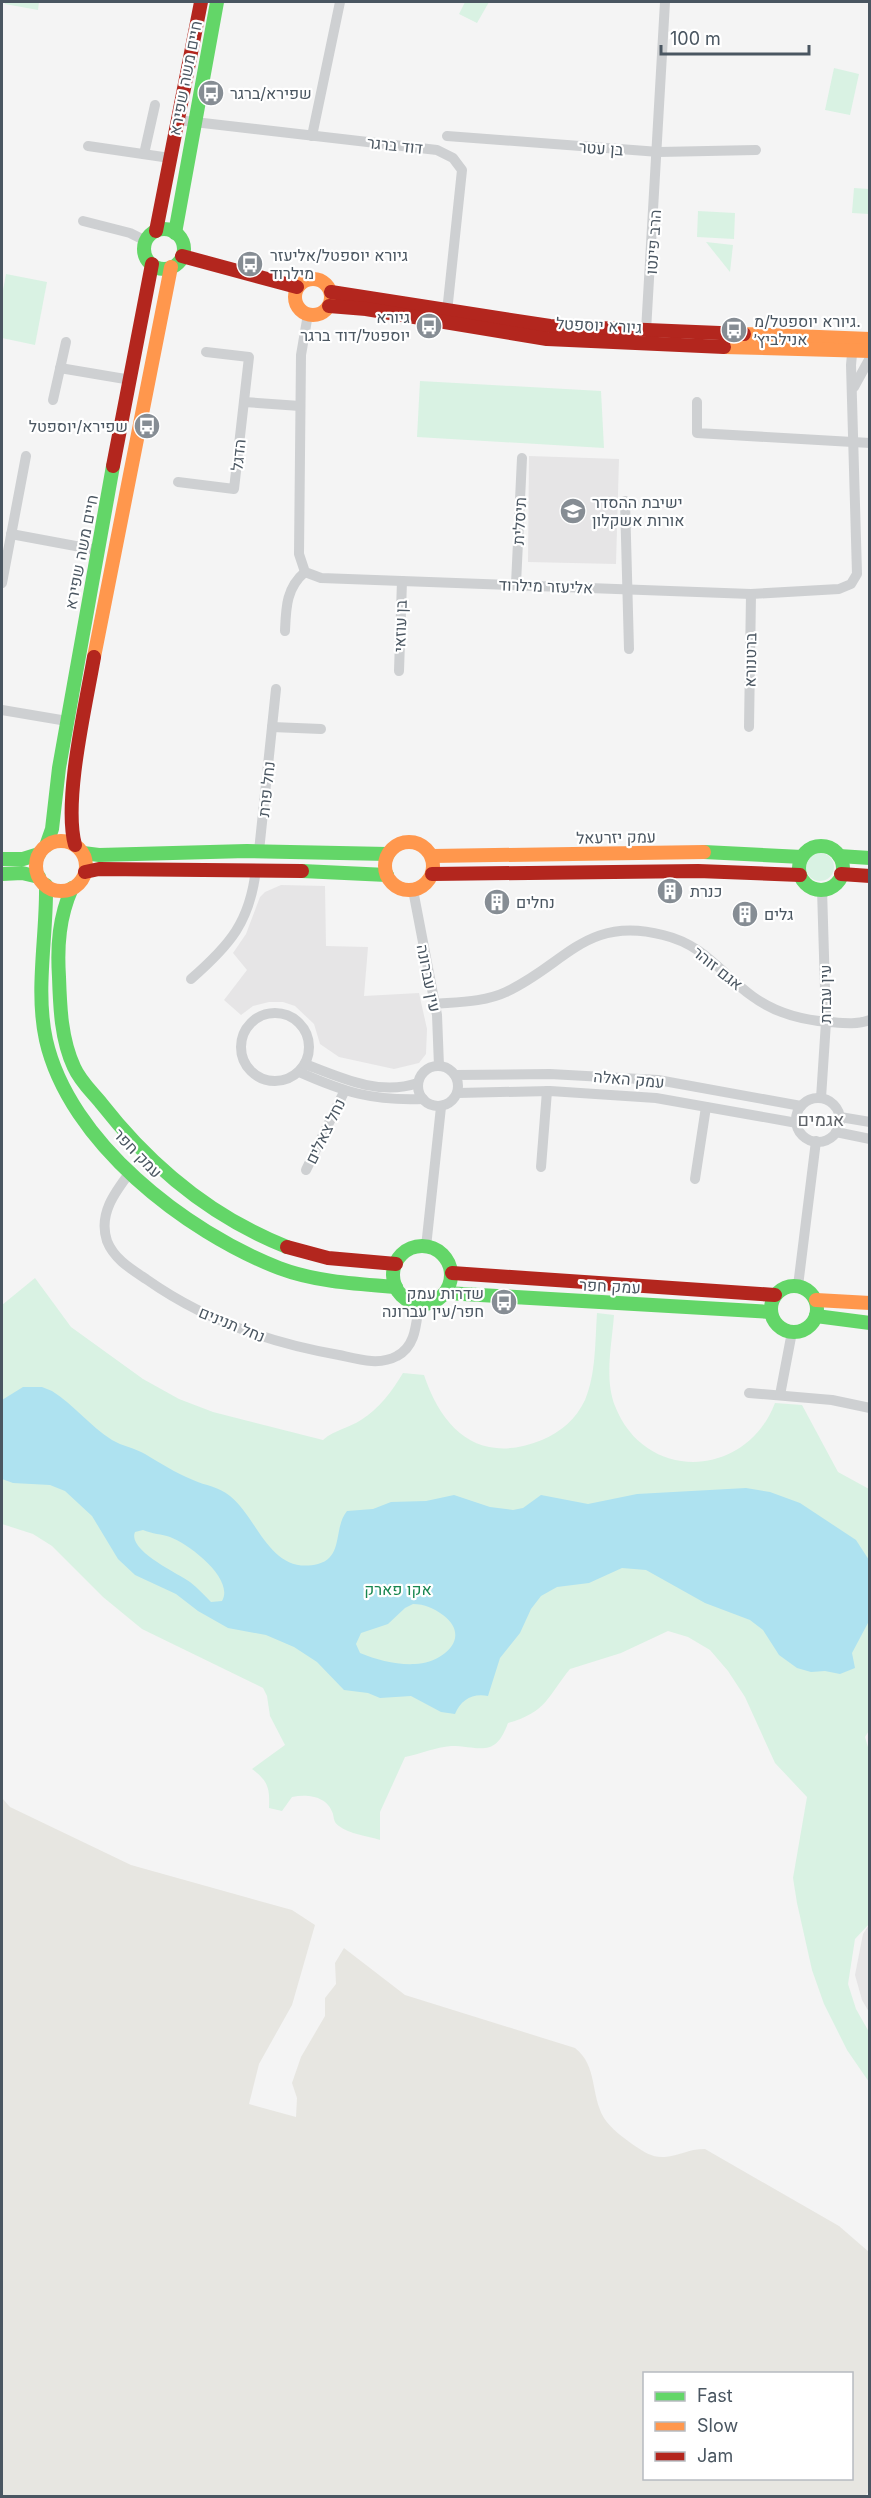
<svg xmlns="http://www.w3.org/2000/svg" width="871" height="2498" font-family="Inter,Heebo,sans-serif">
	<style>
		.education { fill: #e6e5e6 }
		.green { fill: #d9f2e3 }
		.sand { fill: #e7e6e1; fill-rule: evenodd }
		.water { fill: #aee2f0; fill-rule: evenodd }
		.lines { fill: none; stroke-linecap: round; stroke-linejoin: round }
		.street { stroke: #ced0d2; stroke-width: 10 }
		.fast { stroke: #63d668; stroke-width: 14 }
		.slow { stroke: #ff974d; stroke-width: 14 }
		.jam { stroke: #b3261e; stroke-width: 14 }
		.labels { text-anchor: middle; stroke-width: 4.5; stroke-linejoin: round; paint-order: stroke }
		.street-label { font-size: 16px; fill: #4a5661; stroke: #fff }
		.poi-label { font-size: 16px; fill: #4a5661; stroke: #fff; text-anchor: start }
		.park-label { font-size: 16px; fill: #17864f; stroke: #fff }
		.neighbourhood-label { font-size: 18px; fill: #5f6368; stroke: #fff }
	</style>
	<rect width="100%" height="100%" fill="#f4f4f4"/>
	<g class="education">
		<polygon points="529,456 619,459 616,564 528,562"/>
		<polygon points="281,885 325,886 326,946 368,947 364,996 419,993 427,1029 426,1054 419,1063 394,1069 339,1057 320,1044 314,1024 295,1006 283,1002 269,1002 253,1006 241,1015 224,1000 247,970 233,953 246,934 260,897 265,892"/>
		<polygon points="869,1925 869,2012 862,2000 855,1975 863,1934"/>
	</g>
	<g class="green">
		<polygon points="5,2 39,2 38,10 5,4"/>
		<polygon points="465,2 489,2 477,23 459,14"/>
		<polygon points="834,68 859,74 850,115 825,110"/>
		<polygon points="854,188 869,189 869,214 852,213"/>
		<polygon points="698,211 735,213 734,239 697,237"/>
		<polygon points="706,242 733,245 730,272"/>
		<polygon points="6,274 47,282 35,345 2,338 2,296"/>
		<polygon points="420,381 601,391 604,448 417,437"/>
		<circle cx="820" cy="867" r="14"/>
		<path d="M35,1278l36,49 72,52 36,20 34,13 110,28c11,-10 26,-12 38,-20 18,-11 31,-29 42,-47l21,2c19,57 57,90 118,65 19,-8 34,-21 43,-40 11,-26 10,-58 12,-87l17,2c-2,29 -10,63 1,91 30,77 131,73 160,-3l27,2 36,67 31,17 1,240 -5,8 5,17v169l-15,16 -7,45 8,25 13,23v50l-22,-32 -23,-46 -12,-34 -15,-67 -4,-25 14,-81 -32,-34 -30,-66 -17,-26 -18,-21 -22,-13 -20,-6 -47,22 -51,16c-23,28 -23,43 -62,54 -13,36 -28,23 -57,23 -15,1 -31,8 -46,11l-25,55v28c-12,-4 -31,-6 -41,-14 -5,-3 -5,-7 -6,-12 -6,-18 -25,-20 -41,-17l-10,14 -13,-3c1,-20 -1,-27 -17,-39l33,-24 -15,-29 -3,-20 -4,-8 -121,-59 -39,-32 -51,-51 -19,-12 -31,-10v-219z"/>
	</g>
	<path class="sand" d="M2,1798l8,9 121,58 161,45 23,15 -23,80 -33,59 -10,40 47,13 1,-19 -5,-15 9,-26 24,-41v-18l11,-14 -1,-21 9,-15 61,47 170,53c23,18 15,46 29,70 6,10 21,21 31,28 9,6 18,12 30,11 14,-1 23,-8 40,-8l134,77 30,26v239l-4,5h-863zM644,2374h208v104h-208z"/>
	<path class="water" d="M23,1387h19l10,4c22,14 38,35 60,49 10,6 23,8 33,14 17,10 29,18 48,26 13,6 25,6 37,16 28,22 40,80 88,68 26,-7 15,-36 29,-53l26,-2 18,-7 35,-1 28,-6 36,12 23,3 10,-2 18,-13 47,9 49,-10 109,-6 24,4 30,11 56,37 13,20v61l-17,32 3,15 -15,6 -15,-3 -14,1 -14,-4 -18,-13 -16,-25 -13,-10 -45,-17 -59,-33 -24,-2 -33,15 -32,4 -16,9 -10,13 -11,24 -20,25 -12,38c-16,-3 -27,4 -33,18l-14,-2 -30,-16 -31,2 -12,-5 -24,-3 -27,-28 -23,-15 -28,-12 -38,-7 -30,-17 -22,-17 -41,-19 -17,-16 -26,-43 -27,-25 -15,-6 -37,-2 -11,-4v-79zM143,1530c9,4 19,4 27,7 19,7 65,42 52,64l-11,1c-7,-7 -13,-14 -21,-20 -13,-9 -63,-32 -55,-50zM413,1604c12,0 20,4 30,11 30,23 -1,48 -28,49 -19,1 -38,-4 -55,-11l-4,-9 5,-11 27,-9 17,-16z"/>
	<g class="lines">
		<g class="street">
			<polyline points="177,120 437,150 453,158 462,170 447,312"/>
			<polyline points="312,136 340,2"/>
			<polyline points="447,136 659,152 756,150"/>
			<polyline points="88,146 170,158"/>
			<polyline points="144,154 155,105"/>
			<polyline points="83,221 130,233 146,241"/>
			<polyline points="308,314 301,355 299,554 305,572 321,578 751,594 839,589 851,584 857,574 851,365 853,344"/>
			<polyline points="646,331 665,2"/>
			<polyline points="60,368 131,380"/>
			<polyline points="854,387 870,358"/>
			<polyline points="53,400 66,342"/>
			<polyline points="244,402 300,406"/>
			<polyline points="697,402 697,433 870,443"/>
			<polyline points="178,482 234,489 249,357 206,352"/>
			<polyline points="625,501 629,649"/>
			<polyline points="11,534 97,550"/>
			<polyline points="2,583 26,456"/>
			<polyline points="516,584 522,458"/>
			<path d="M285,631c1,-23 1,-43 20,-59"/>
			<polyline points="399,671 402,581"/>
			<polyline points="2,710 67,721"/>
			<polyline points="272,727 321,729"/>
			<polyline points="749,727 751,594"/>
			<polyline points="259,851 276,689"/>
			<polyline points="413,890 437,1015 439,1066"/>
			<path d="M191,979c39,-34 59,-57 65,-110"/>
			<path d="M434,1004c23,-2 51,-2 72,-12 59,-27 80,-77 157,-57 42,10 57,38 89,61 23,17 49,24 77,26 13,1 28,3 41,-2"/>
			<circle cx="275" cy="1047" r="34"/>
			<path d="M305,1064c36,14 74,32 113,19"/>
			<circle cx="438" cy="1086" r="20"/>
			<path d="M299,1072c45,20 73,29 124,27"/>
			<polyline points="455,1075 550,1074 658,1080 801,1106"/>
			<polyline points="458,1093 550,1091 656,1098 797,1123"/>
			<polyline points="821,1098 826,1022 822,889"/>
			<circle cx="818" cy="1120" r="22"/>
			<polyline points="840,1117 870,1122"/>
			<polyline points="836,1132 870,1139"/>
			<polyline points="541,1167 547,1091"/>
			<polyline points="306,1170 344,1092"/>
			<path d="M131,1171c-16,21 -33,43 -24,70 7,18 24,28 39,38 58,41 123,64 193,76 18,4 40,11 58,1 19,-10 19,-32 22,-52"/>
			<polyline points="695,1179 706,1107"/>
			<polyline points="426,1247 441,1107"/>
			<polyline points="798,1286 816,1141"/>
			<polyline points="749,1393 832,1400 870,1408"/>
			<polyline points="780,1395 792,1332"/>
		</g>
		<g class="fast">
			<circle cx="164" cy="249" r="20"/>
			<polyline points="175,233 217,2"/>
			<polyline points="46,846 52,829 59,768 113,466"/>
			<circle cx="821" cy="868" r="22"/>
			<polyline points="704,852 802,857"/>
			<polyline points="83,853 99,855 247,851 388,854"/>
			<polyline points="839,856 870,858"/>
			<polyline points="2,859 23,859 39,854"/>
			<polyline points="302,871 387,875"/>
			<polyline points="2,874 22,873 39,877"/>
			<path d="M46,885c1,51 -11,105 0,155 23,102 140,192 233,228 37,14 78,16 117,19"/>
			<path d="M72,888c-13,29 -15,58 -13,89 1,30 2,62 15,90 6,14 18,25 27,36 50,64 110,114 186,144"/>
			<circle cx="422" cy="1275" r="29"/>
			<circle cx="794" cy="1309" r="23"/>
			<polyline points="446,1293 771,1312"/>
			<polyline points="816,1316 870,1323"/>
		</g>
		<g class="slow">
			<circle cx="313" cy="297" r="18"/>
			<polyline points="744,334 870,339"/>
			<polyline points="724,347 870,351"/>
			<polyline points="94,657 171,267"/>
			<circle cx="61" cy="866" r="25"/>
			<circle cx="409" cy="866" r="24"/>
			<polyline points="432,856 704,852"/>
			<polyline points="816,1300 870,1303"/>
		</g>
		<g class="jam">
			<polyline points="156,231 201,2"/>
			<polyline points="182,256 297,287"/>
			<polyline points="331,292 550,326 744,334"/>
			<polyline points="329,306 366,309 547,339 724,347"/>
			<polyline points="113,466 152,264"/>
			<path d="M75,845c-12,-44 11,-141 19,-188"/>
			<polyline points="85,872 99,869 302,871"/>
			<polyline points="432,874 698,871 800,875"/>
			<polyline points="841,874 870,876"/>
			<polyline points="287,1247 328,1258 396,1264"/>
			<polyline points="452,1273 775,1295"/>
		</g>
	</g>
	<defs>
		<symbol id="bus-disc" viewBox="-11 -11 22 22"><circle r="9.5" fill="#868d94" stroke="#fff"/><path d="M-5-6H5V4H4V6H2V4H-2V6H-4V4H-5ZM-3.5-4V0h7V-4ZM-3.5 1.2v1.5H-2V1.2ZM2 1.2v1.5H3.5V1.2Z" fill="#fff"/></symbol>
		<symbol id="school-disc" viewBox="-11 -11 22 22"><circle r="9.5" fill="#868d94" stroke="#fff"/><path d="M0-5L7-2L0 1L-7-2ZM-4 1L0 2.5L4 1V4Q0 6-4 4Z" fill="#fff"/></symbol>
		<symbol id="building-disc" viewBox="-11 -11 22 22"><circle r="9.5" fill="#868d94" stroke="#fff"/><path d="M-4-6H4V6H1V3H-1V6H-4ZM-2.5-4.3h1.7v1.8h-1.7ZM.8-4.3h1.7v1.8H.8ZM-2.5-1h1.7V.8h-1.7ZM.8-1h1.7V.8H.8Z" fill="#fff"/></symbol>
	</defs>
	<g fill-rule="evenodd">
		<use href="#bus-disc" x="196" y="78" width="30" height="30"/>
		<use href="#bus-disc" x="235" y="249" width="30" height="30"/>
		<use href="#bus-disc" x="414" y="311" width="30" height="30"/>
		<use href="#bus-disc" x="719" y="315" width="30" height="30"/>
		<use href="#bus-disc" x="132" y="411" width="30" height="30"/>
		<use href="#school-disc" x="558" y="496" width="30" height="30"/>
		<use href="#building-disc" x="655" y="876" width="30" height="30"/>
		<use href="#building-disc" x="482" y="887" width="30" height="30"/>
		<use href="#building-disc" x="730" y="899" width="30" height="30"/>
		<use href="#bus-disc" x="489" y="1287" width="30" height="30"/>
	</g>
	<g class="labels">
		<g class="street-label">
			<text transform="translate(185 78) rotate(-79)" y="6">חיים משה שפירא</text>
			<text transform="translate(395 145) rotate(6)" y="6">דוד ברגר</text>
			<text transform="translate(601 148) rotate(4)" y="6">בן עטר</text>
			<text transform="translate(653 242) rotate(-86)" y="6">הרב פינטו</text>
			<text transform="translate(599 325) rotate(3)" y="6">גיורא יוספטל</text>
			<text transform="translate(238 455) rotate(-84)" y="6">הדגל</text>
			<text transform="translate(519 521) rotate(-87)" y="6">תיסלית</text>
			<text transform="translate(81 552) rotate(-79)" y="6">חיים משה שפירא</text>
			<text transform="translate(546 586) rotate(2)" y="6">אליעזר מילרוד</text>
			<text transform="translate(400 626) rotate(-88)" y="6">בן עוזאי</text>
			<text transform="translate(750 660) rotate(-89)" y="6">ברטנורא</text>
			<text transform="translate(266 789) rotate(-84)" y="6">נחל פרת</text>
			<text transform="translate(616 837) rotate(-1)" y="6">עמק יזרעאל</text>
			<text transform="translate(718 968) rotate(39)" y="6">אגם זוהר</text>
			<text transform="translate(429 978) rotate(79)" y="6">עין עברונה</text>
			<text transform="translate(825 994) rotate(-90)" y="6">עין עבדת</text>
			<text transform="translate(629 1079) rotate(5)" y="6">עמק האלה</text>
			<text transform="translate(325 1131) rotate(-64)" y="6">נחל צאלים</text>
			<text transform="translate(138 1153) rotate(46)" y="6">עמק חפר</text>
			<text transform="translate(610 1286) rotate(3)" y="6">עמק חפר</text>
			<text transform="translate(232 1324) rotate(22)" y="6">נחל תנינים</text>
		</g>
		<g class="poi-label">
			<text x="230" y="99">שפירא/ברגר</text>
			<text x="270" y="261">גיורא יוספטל/אליעזר<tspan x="270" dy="18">מילרוד</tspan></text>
			<text x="410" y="323" text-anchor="end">גיורא<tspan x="410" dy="18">יוספטל/דוד ברגר</tspan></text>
			<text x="754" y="327">גיורא יוספטל/מ.<tspan x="754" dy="18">אנילביץ׳</tspan></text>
			<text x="128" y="432" text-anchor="end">שפירא/יוספטל</text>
			<text x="592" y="508">ישיבת ההסדר<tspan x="592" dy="18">אורות אשקלון</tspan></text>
			<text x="690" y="897">כנרת</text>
			<text x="516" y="908">נחלים</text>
			<text x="764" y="920">גלים</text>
			<text x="484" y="1299" text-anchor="end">שדרות עמק<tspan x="484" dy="18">חפר/עין עברונה</tspan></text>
		</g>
		<g class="park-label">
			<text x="398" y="1595">אקו פארק</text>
		</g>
		<g class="neighbourhood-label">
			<text x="821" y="1126">אגמים</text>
		</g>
	</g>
	<rect width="871" height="2498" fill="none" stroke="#4a5661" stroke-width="6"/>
	<rect x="643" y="2372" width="210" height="108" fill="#ffffff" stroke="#b7bbc0" stroke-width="1.5"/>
	<rect x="655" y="2392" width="30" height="9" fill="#63d668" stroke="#b7bbc0" stroke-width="1.5"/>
	<text x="697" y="2402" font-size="18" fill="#4a5661">Fast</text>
	<rect x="655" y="2422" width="30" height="9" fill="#ff974d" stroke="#b7bbc0" stroke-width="1.5"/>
	<text x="697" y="2432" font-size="18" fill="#4a5661">Slow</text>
	<rect x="655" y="2452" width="30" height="9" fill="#b3261e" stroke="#b7bbc0" stroke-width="1.5"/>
	<text x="697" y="2462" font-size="18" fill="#4a5661">Jam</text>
	<path d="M661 45v9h148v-9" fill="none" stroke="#4a5661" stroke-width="3"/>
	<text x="670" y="45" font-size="18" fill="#4a5661" stroke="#ffffff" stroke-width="4.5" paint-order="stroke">100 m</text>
</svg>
